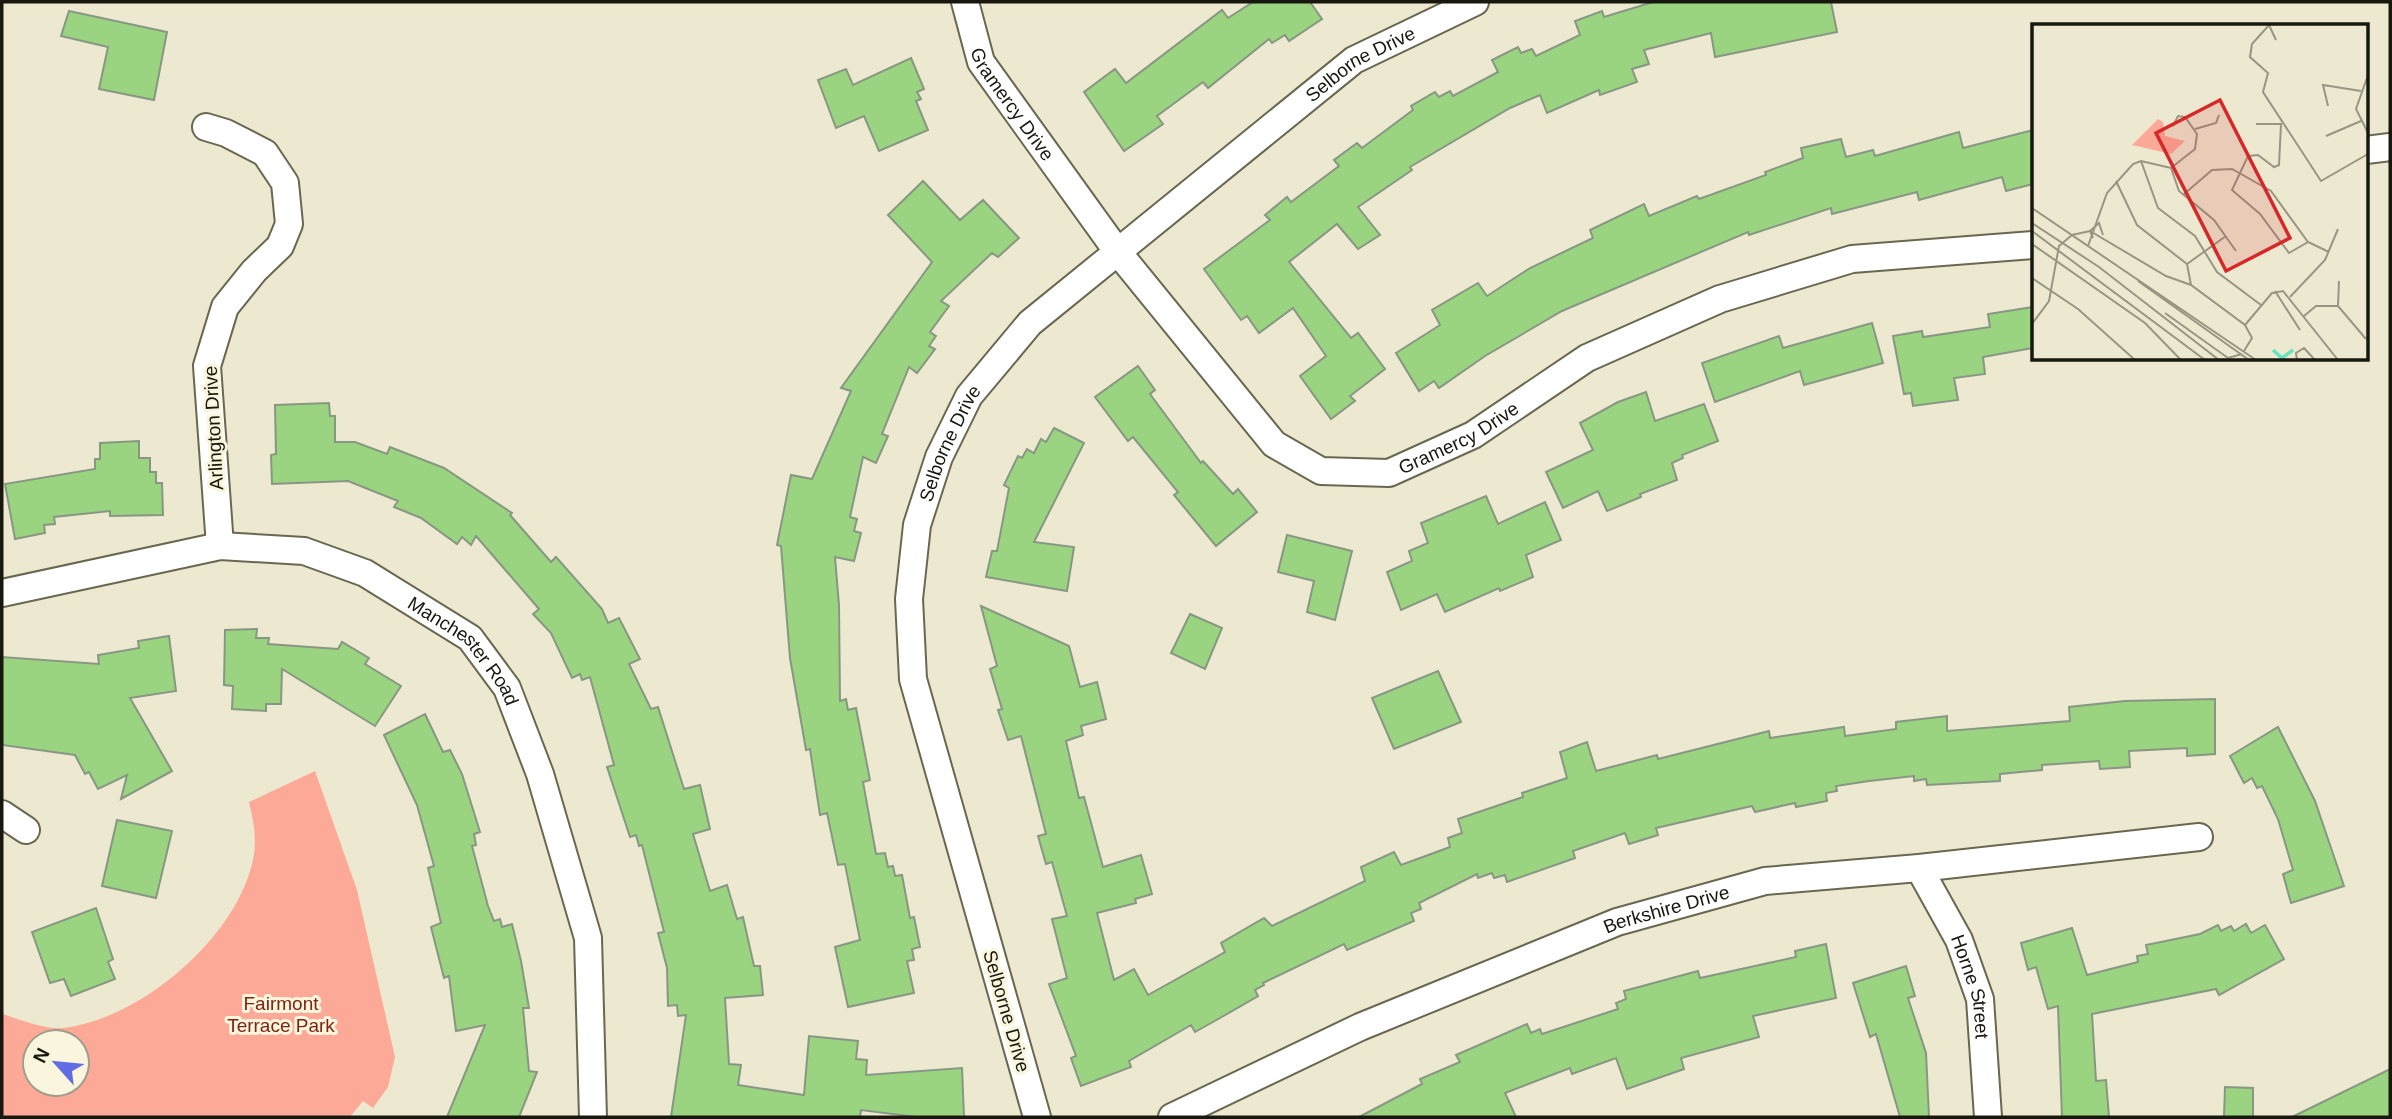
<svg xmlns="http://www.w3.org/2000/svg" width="2392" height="1119" font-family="Arial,sans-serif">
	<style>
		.green { fill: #fda997; fill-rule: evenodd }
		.building { fill: #9ad480; stroke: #889783; stroke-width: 2 }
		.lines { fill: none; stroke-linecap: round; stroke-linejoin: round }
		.street-casing { stroke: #6a6751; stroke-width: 30 }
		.street { stroke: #fff; stroke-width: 26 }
		.labels { text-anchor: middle; stroke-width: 6; stroke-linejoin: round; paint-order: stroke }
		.street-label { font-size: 19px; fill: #19180f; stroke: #f9f6dd }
		.park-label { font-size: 19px; fill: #7e2413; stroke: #f9f6dd }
		.inset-river { fill: none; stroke: #62e5bf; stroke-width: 3.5 }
		.inset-road { fill: none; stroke: #989583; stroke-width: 2 }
		.view { fill: #d62828; fill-opacity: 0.15; stroke: #d62828; stroke-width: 3.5 }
		.inset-edge { fill: none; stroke: #19180f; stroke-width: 3.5 }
	</style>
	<rect width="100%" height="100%" fill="#ece9d0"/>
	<path class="green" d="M315,771l42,119 38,167 -7,30 -15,21 -10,-7 -13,16h-348v-103c17,5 43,16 62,14 78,-10 172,-90 189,-168 4,-20 1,-38 -4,-58zM35,1042h42v42h-42z"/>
	<g class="building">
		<polygon points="1253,2 1310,2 1322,19 1289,41 1285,35 1272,43 1269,39 1208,88 1203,82 1157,116 1163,124 1124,151 1084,92 1115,69 1126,83 1222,10 1228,18"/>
		<polygon points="1653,2 1831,2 1837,32 1715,57 1711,33 1644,50 1649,64 1632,69 1637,82 1600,95 1599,90 1547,113 1540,95 1510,108 1410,167 1412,170 1358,207 1380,235 1358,249 1337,224 1289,262 1351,338 1358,333 1385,369 1350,396 1355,401 1331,419 1300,376 1326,356 1293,308 1259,333 1247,316 1241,320 1204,269 1270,220 1265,215 1287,197 1291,202 1339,166 1334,160 1357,143 1362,148 1413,110 1411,106 1435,92 1439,97 1450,91 1453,96 1498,72 1492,60 1518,47 1521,53 1532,49 1536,56 1580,35 1575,21 1602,11 1604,17"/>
		<polygon points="69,11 167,32 154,100 99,89 108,47 61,36"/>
		<polygon points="911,58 924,89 917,92 921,99 916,101 928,130 879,151 864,116 836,128 818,80 846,69 853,85"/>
		<polygon points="2033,130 2033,184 2006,191 2002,177 1919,200 1917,192 1832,214 1831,208 1749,235 1748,232 1562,311 1485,356 1439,388 1434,381 1419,391 1396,353 1440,325 1432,310 1478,283 1487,296 1530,268 1593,238 1590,230 1644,204 1649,216 1697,196 1699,199 1766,175 1765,172 1803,158 1801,148 1841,139 1846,157 1873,150 1875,156 1959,132 1963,148"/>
		<polygon points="923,181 960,220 983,200 1019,238 998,257 992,253 941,301 949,306 930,332 936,336 929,346 935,349 917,373 909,367 882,434 888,436 876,463 863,457 850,517 857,519 854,531 861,533 854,561 835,557 839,605 840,701 846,699 848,710 856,708 870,780 863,782 876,854 885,853 888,867 893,866 895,876 902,875 910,918 914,917 920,947 912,949 914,960 907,961 914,993 848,1007 835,947 860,940 845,864 838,865 827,813 820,815 810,749 806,750 790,658 781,546 777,545 791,475 812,479 851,391 841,388 932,262 888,215"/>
		<polygon points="2033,307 2033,348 1983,357 1985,374 1954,378 1958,400 1913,406 1911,393 1904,394 1893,336 1922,331 1923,337 1990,327 1988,314"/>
		<polygon points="1872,323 1883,363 1804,385 1800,371 1715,402 1702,363 1779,336 1783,348"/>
		<polygon points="1138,366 1155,390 1150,394 1201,463 1203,461 1233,494 1238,489 1257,512 1216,546 1174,495 1178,492 1133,437 1128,441 1095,397"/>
		<polygon points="1646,392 1655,421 1704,404 1718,441 1682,455 1683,458 1672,463 1677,480 1640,494 1641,497 1607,511 1598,491 1563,508 1546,472 1593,450 1580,423 1618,402"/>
		<polygon points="329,403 330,416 335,416 335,442 355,442 387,454 390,447 444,468 512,513 510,515 551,562 556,557 602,609 608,623 619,618 640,659 629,664 651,709 658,707 684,789 700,785 710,829 693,834 710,891 727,885 737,919 743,917 754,966 760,966 763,995 725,998 729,1064 741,1065 738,1085 804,1095 809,1036 858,1041 856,1059 867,1060 866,1075 962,1068 964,1117 917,1117 861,1110 860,1117 671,1117 686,1015 678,1016 677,1005 668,1006 667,968 658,933 664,932 642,845 639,846 636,835 630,837 607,767 614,765 590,677 582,680 580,674 572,678 551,633 533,614 539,609 476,536 471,545 462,537 457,544 421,518 394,507 398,501 348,481 272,484 271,455 276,454 275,405"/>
		<polygon points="1054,428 1084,443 1034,542 1074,547 1067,591 986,577 992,551 997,551 1009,488 1004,485 1018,456 1022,458 1027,449 1034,453 1041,439 1046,442"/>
		<polygon points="139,441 139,458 150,458 150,472 156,472 156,483 162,483 163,515 110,516 110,511 54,517 55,524 44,525 45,533 15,539 5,484 95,469 95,459 100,459 100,443"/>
		<polygon points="1486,496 1498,524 1545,502 1561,540 1526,555 1533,577 1500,591 1499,588 1445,612 1437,594 1401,610 1387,572 1412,561 1409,551 1428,543 1421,523"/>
		<polygon points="1287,535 1352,551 1335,620 1307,612 1314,581 1278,572"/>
		<polygon points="981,606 1069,646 1080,687 1097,682 1106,719 1081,726 1083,735 1066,741 1079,798 1084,797 1103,867 1141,855 1152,894 1135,899 1136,903 1097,913 1114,980 1134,969 1148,995 1225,952 1221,943 1264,918 1272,926 1365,881 1361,867 1394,852 1401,865 1450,847 1448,838 1462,833 1458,819 1523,797 1522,793 1567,778 1560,752 1587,742 1596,771 1657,755 1658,759 1769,731 1770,738 1844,727 1845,736 1896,729 1896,722 1947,716 1947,731 2070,721 2069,707 2125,701 2215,699 2215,754 2187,756 2187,748 2129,751 2130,767 2100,769 2099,761 2042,765 2042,770 2000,774 2000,781 1927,785 1926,779 1914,781 1914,776 1869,781 1836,786 1837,791 1826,793 1827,801 1796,807 1795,803 1755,812 1752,806 1656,828 1658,835 1629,844 1625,833 1573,851 1575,858 1507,882 1505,875 1494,878 1492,873 1478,878 1477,874 1419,903 1421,909 1411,913 1414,921 1347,950 1344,944 1263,983 1264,985 1255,990 1258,996 1220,1018 1195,1032 1191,1025 1129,1061 1131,1067 1081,1086 1071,1058 1076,1056 1049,984 1067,978 1052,919 1067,916 1052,862 1046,864 1038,836 1046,834 1021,736 1008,740 998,710 1002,709 990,669 997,666"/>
		<polygon points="1190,614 1222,628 1205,669 1171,653"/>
		<polygon points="257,629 256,638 269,638 268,644 338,649 342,642 369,658 365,664 401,686 375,726 282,669 281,704 266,704 266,711 232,709 233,686 224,685 225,630"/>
		<polygon points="169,636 176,691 130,698 172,771 121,799 127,775 98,789 89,772 85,774 75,755 2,745 2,657 99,664 98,655 139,648 138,641"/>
		<polygon points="1438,671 1461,722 1394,749 1372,698"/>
		<polygon points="425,714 443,752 450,750 462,774 480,832 474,834 476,845 472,846 488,906 494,921 500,919 502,927 512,924 521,961 529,1008 523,1008 529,1071 537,1072 519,1117 447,1117 485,1025 456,1031 449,976 444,978 431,927 441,923 428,868 434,866 417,805 384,735"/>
		<polygon points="2278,727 2315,801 2344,886 2291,903 2283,874 2293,870 2278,819 2262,786 2257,788 2252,778 2244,783 2230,756"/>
		<polygon points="117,820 172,831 156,898 102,886"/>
		<polygon points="96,908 113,959 108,962 115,979 71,996 64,979 50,983 32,932"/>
		<polygon points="2246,924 2251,933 2265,925 2284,959 2219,995 2216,989 2092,1014 2096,1081 2106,1080 2109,1117 2062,1117 2058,1006 2048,1009 2036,967 2028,970 2021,943 2072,928 2087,975 2138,962 2137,956 2148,954 2146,945 2200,934 2218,925 2221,931 2231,926 2234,931"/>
		<polygon points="1826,944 1836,998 1753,1016 1759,1037 1681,1058 1684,1069 1627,1089 1616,1058 1572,1074 1570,1068 1505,1093 1516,1117 1359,1117 1422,1084 1420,1079 1460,1062 1456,1055 1527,1024 1531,1033 1540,1029 1542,1034 1618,1009 1616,1003 1626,999 1624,991 1698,971 1700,978 1796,957 1795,951"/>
		<polygon points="1906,966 1915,996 1908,998 1926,1053 1929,1117 1900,1117 1876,1034 1870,1037 1853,983"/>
		<polygon points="2390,1069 2390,1117 2292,1117"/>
		<polygon points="2225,1087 2253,1088 2253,1117 2224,1117"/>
	</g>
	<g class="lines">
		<defs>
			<g id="street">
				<path id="s1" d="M965,2l16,60 136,189 157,193 47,27 68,2 84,-38 114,-77 133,-59 132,-40 181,-14"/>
				<polyline points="206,127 226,133 265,153 285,183 289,224 280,246 254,271 225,307 207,366 220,546"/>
				<polyline points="2366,150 2390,147"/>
				<path id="s2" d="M2,593l218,-47 84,5 61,22 105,65 37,50 33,86 48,164 5,179"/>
				<polyline points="2,814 26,830"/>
				<path id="s3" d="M1919,868l40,72 21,59 8,118"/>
				<path id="s4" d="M1037,1117l-124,-438 -4,-80 8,-74 22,-68 30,-61 61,-73 324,-263 121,-58"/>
				<path id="s5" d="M1172,1117l188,-90 257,-105 148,-41 154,-13 280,-31"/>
			</g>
		</defs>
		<use href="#street" class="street-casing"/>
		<use href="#street" class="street"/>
	</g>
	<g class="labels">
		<g class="street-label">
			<text dy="7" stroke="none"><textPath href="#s4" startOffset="1265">Selborne Drive</textPath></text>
			<text dy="7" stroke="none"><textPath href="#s1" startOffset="114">Gramercy Drive</textPath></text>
			<text transform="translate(213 428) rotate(-93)" y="7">Arlington Drive</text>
			<text dy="7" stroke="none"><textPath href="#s1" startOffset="744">Gramercy Drive</textPath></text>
			<text dy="7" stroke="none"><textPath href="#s4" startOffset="698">Selborne Drive</textPath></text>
			<text dy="7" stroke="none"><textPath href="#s2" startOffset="500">Manchester Road</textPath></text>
			<text dy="7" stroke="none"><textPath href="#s5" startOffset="537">Berkshire Drive</textPath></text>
			<text dy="7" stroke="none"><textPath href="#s3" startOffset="131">Horne Street</textPath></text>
			<text transform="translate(1007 1011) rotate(74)" y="7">Selborne Drive</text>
		</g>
		<g class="park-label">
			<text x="281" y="1010">Fairmont<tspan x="281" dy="22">Terrace Park</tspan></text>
		</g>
	</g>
	<g transform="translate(2032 24)">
		<rect width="336" height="336" fill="#ece9d0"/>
		<path d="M126,95l5,3 2,14 20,5 -14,13 -39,-9z" fill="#fda997"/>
		<path class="inset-river" d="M241,326l9,8 11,-8"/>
		<path class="inset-road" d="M244,16l-7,-15 -17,19 -2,13 18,16 -5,19 58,89 47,-27M336,51l-12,34 12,24M296,82l-5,-21 38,6M224,100h25l-2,41 -5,2 -16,-12 -10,1 -16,34 28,24 29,39 19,-11M163,105l21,-6 3,-8M294,112l35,-15M109,137l17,47 37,28 22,36 44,33M139,144l8,23 35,29 22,31M84,157l21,44 50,39 4,21M151,171l29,-25 20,-1 39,22 37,51 21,10M0,184l224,152M0,199l67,44 120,93M0,207l173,129M61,214l-3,-7 9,-8 4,12M0,220l113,79 36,37M56,222l19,-53 26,-29 8,-3 30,7 24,-19 2,-15 -12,-17 -7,-1 -5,10M155,240l39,-28M0,254l46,31 57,51M106,257l111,79M243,267l25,39M258,273l35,-37 13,-31M306,282l1,-25M133,289l63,45 14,-4M272,292l12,-10h22l28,33M0,300l17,-23 10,-55 13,-11 18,-4 76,45 25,9 54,40 7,13 -8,13M213,301l27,-32 11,-2 55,69M265,336l-1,-7 8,-5 11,12"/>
		<path class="view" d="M188,76l70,138 -64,33 -70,-138z"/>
		<rect width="336" height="336" class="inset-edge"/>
	</g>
	<rect width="2392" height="1119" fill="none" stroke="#19180f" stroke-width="7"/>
	<g transform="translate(56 1063) rotate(297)"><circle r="33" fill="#f9f6dd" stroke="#9f9d8b" stroke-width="2"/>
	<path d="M0-5L12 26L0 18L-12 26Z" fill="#606de4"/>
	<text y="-10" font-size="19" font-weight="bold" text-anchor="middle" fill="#19180f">N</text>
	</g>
</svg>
